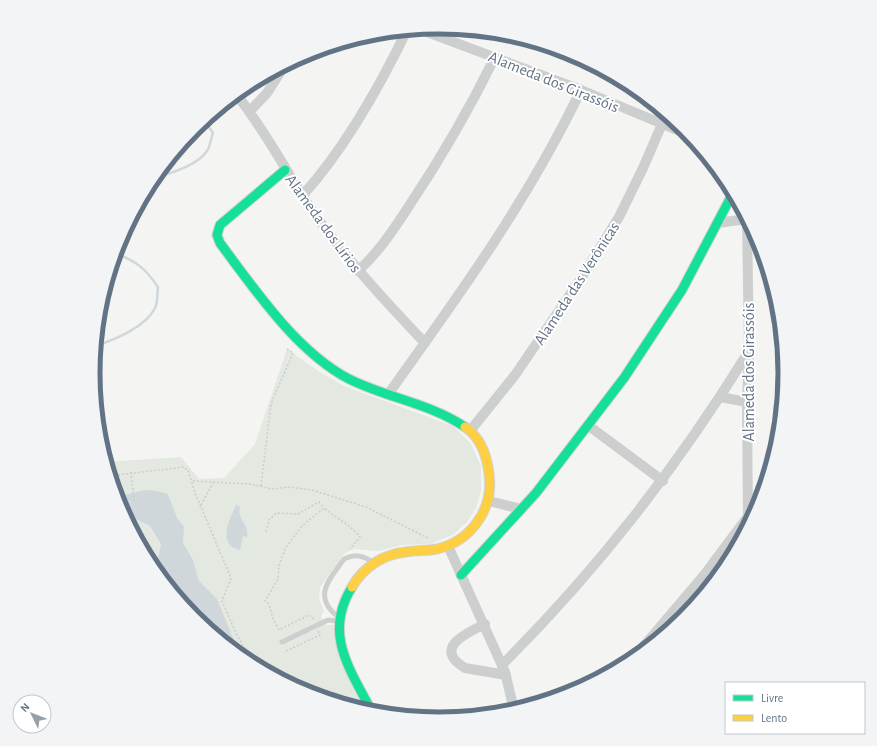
<svg xmlns="http://www.w3.org/2000/svg" width="877" height="746" font-family="'Alegreya Sans',sans-serif">
	<style>
		.green { fill: #e3e8e0 }
		.water { fill: #d0d7da }
		.lines { fill: none; stroke-linecap: round; stroke-linejoin: round }
		.stream { stroke: #d0d7da; stroke-width: 2.5 }
		.fast-casing { stroke: #d2d3d3; stroke-width: 11 }
		.slow-casing { stroke: #d2d3d3; stroke-width: 11 }
		.path { stroke: #cbcccc; stroke-width: 1.5; stroke-dasharray: 2 2; stroke-linecap: butt }
		.lane { stroke: #cdcfcf; stroke-width: 5 }
		.street { stroke: #cdcfcf; stroke-width: 10 }
		.fast { stroke: #16e098; stroke-width: 9 }
		.slow { stroke: #ffcf43; stroke-width: 9 }
		.labels { text-anchor: middle; stroke-width: 4; stroke-linejoin: round; paint-order: stroke }
		.street-label { font-size: 16px; fill: #627385; stroke: #fff }
		.rim { fill: none; stroke: #627385; stroke-width: 5 }
	</style>
	<rect width="100%" height="100%" fill="#f4f5f2"/>
	<path class="green" d="M287,349l33,23 24,14 109,40 18,18 10,22v25l-5,17 -9,14 -13,12 -23,10 -29,1 -24,6 -24,-2 -9,4 -25,34 -1,12 5,12 -3,5 5,9h8l32,86c-20,-6 -42,-10 -61,-19 -83,-38 -149,-102 -186,-186 -6,-14 -9,-29 -13,-44l75,-5 18,22 25,-1 31,-34z"/>
	<g class="water">
		<polygon points="145,490 157,491 168,494 177,518 184,527 183,543 193,560 199,581 217,599 240,655 194,617 176,596 176,594 167,584 166,571 158,559 161,544 150,526 122,512 117,497"/>
		<path d="M236,505l4,2c-4,13 10,17 7,30l-4,-1 -3,14c-24,-5 -10,-31 -4,-45z"/>
	</g>
	<g class="lines">
		<g class="stream">
			<path d="M153,178c16,-4 44,-12 54,-27 3,-4 4,-13 6,-18l-9,-13"/>
			<path d="M95,346c19,-6 51,-19 60,-38 3,-5 2,-15 3,-21 -13,-19 -22,-26 -43,-34"/>
		</g>
		<defs>
			<g id="fast">
				<path d="M285,170l-65,55 -3,10 3,8c35,47 77,109 129,136 38,19 80,24 116,48"/>
				<polyline points="784,368 784,376"/>
				<polyline points="461,575 536,493 624,378 682,290 733,193"/>
				<path d="M352,587c-29,47 -2,82 20,125"/>
			</g>
			<path id="slow" d="M352,587c11,-20 32,-33 54,-35 10,-2 21,-1 31,-3 34,-8 57,-40 52,-75 -2,-18 -9,-37 -24,-47"/>
		</defs>
		<use href="#fast" class="fast-casing"/>
		<use href="#slow" class="slow-casing"/>
		<g class="path">
			<polyline points="287,349 292,352"/>
			<polyline points="131,472 134,501"/>
			<polyline points="110,476 183,467 188,470 195,493 231,578 222,601 235,631 253,664"/>
			<polyline points="193,481 250,484 272,489 289,487 312,490 366,507 428,538"/>
			<polyline points="261,486 271,404 293,353"/>
			<polyline points="201,505 213,483"/>
			<polyline points="266,532 269,520 276,513 298,514 319,502 324,508"/>
			<path d="M314,619l-5,-4 -30,15 -6,-11 -4,-15 -4,-3 13,-22 1,-14 7,-18 16,-21 22,-18c12,10 27,17 36,29l-10,12"/>
			<polyline points="286,651 320,635 318,631"/>
		</g>
		<g class="lane">
			<path d="M338,617c-26,-21 -9,-37 6,-58 12,-6 19,-3 29,3"/>
			<polyline points="282,642 328,620 338,621"/>
		</g>
		<g class="street">
			<polyline points="419,29 581,90 689,135"/>
			<path d="M236,94c30,37 51,80 78,119 33,47 72,89 111,130"/>
			<polyline points="250,111 267,93 285,65"/>
			<path d="M303,195c43,-48 76,-107 104,-165"/>
			<polyline points="747,220 749,351 747,402 748,524"/>
			<polyline points="717,223 747,219"/>
			<path d="M358,271c21,-19 36,-42 51,-65 32,-48 61,-98 86,-149"/>
			<path d="M389,393c71,-99 139,-193 192,-303"/>
			<polyline points="720,397 747,402"/>
			<polyline points="589,426 663,481"/>
			<polyline points="470,431 515,375 580,280 619,217 643,168 662,124"/>
			<polyline points="489,501 521,509"/>
			<polyline points="448,546 505,672 514,710"/>
			<polyline points="723,550 733,553"/>
			<path d="M485,624c-18,9 -53,24 -20,44l41,7"/>
			<polyline points="632,660 705,574 749,515"/>
			<path d="M502,665c97,-97 175,-198 247,-314"/>
		</g>
		<use href="#fast" class="fast"/>
		<use href="#slow" class="slow"/>
	</g>
	<g class="labels">
		<g class="street-label">
			<text transform="translate(554 81) rotate(22)" y="6">Alameda dos Girassóis</text>
			<text transform="translate(324 223) rotate(54)" y="6">Alameda dos Lírios</text>
			<text transform="translate(576 283) rotate(-57)" y="6">Alameda das Verônicas</text>
			<text transform="translate(748 372) rotate(-90)" y="6">Alameda dos Girassóis</text>
		</g>
	</g>
	<path d="M0 0H877V746H0ZM100 373a339 339 0 1 1 678 0a339 339 0 1 1-678 0Z" fill="#f2f4f5" fill-rule="evenodd"/>
	<path class="rim" d="M100 373a339 339 0 1 1 678 0a339 339 0 1 1-678 0Z"/>
	<rect x="725" y="682" width="140" height="52" fill="#ffffff" stroke="#c0c7ce"/>
	<rect x="733" y="695" width="20" height="6" fill="#16e098" stroke="#c0c7ce"/>
	<text x="761" y="702" font-size="12" fill="#627385">Livre</text>
	<rect x="733" y="715" width="20" height="6" fill="#ffcf43" stroke="#c0c7ce"/>
	<text x="761" y="722" font-size="12" fill="#627385">Lento</text>
	<g transform="translate(32 714) rotate(313)"><circle r="19" fill="#ffffff" stroke="#c0c7ce"/>
	<path d="M0-3L7 15L0 10L-7 15Z" fill="#95a0ab"/>
	<text y="-6" font-size="11" font-weight="bold" text-anchor="middle" fill="#627385">N</text>
	</g>
</svg>
